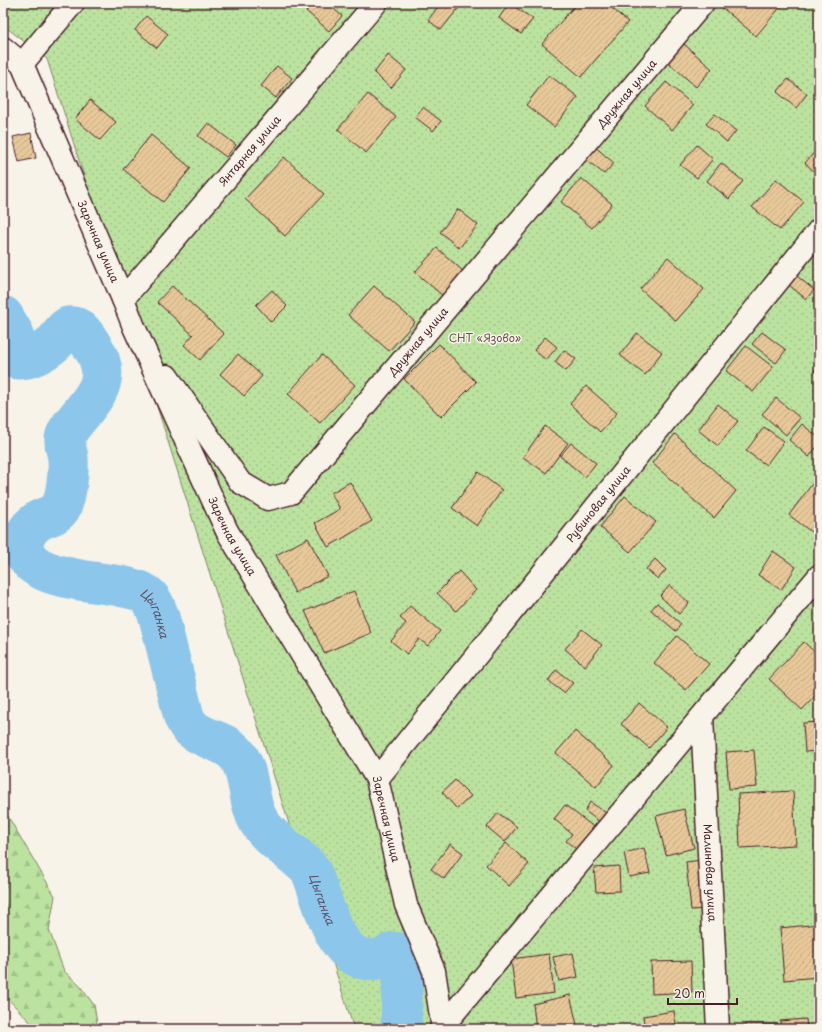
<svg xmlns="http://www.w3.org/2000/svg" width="822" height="1032" font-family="'Playpen Sans',sans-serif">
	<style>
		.forest { fill: url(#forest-firs); stroke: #828165 }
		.garden { fill: url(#garden-dots); stroke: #828165 }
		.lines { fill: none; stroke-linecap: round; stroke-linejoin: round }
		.river { stroke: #8cc6eb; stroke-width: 41 }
		.building { fill: url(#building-hatch); stroke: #4a1f2b }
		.minor-casing { stroke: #4a1f2b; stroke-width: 25 }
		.minor { stroke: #f7f3e8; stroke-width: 22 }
		.labels { text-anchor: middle; stroke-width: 3; stroke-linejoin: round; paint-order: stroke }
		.street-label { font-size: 11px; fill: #4a1f2b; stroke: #f7f3e8 }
		.park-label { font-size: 11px; fill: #665048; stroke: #f7f3e8 }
		.water-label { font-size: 12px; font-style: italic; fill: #5e5165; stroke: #f7f3e8 }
	</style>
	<defs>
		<pattern id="forest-firs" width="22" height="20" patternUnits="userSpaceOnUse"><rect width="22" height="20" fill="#bbe39f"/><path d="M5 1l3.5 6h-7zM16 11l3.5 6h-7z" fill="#a2c289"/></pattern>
		<pattern id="garden-dots" width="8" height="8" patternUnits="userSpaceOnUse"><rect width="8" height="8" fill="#bbe39f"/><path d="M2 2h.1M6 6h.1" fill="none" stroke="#a2c289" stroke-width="1.8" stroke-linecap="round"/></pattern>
		<pattern id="building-hatch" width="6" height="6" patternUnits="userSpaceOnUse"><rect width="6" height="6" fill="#e7c899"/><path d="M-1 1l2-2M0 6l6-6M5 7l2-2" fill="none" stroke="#c8ab84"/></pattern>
	</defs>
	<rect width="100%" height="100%" fill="#f7f3e8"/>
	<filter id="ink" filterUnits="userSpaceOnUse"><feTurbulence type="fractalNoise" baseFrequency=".025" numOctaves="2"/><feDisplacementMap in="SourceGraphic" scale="8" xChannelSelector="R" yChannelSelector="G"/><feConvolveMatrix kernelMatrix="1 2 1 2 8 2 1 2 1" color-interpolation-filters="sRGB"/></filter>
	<g filter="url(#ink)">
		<polygon class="forest" points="3,808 55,896 49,930 64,971 80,986 94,1005 98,1029 37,1029 8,999 3,989"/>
		<polygon class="garden" points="3,3 819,3 819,1029 354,1029 47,59 3,25"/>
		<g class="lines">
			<path class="river" id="s1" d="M3,316l10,17 -4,22 4,3c13,4 31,-6 41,-15 5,-4 8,-13 14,-16 3,-1 6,0 9,1 6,3 11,12 15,18 22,32 3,50 -17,75 -4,5 -9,11 -10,18 -1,7 3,14 3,21 1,12 -2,37 -7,47 -5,9 -15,9 -23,14 -11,7 -19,21 -13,33 13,26 69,27 95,32 8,2 18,3 25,8 8,5 11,15 14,23l25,100c2,4 4,8 7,11 14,13 35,12 47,28 13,19 9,44 20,64 14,23 36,31 53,51 12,27 24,97 66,88 6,-1 12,-5 17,-7l5,1 4,5 -2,71"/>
		</g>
		<g class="building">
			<polygon points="220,3 231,3 227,8"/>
			<polygon points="313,3 327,3 342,16 329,31 306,11"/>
			<polygon points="441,3 457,3 460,6 441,30 428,20"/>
			<polygon points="509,3 533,19 521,34 499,18"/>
			<polygon points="577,3 606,3 628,22 581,77 542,44"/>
			<polygon points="722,3 781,3 783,4 756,36 720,6"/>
			<polygon points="146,16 168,34 157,48 135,30"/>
			<polygon points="684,44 712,69 696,87 668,62"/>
			<polygon points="388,55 406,70 391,88 374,73"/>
			<polygon points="277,66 292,78 276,98 261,86"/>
			<polygon points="549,75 578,97 554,127 526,105"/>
			<polygon points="788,79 807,94 796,108 777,92"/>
			<polygon points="666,82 693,105 672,130 645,106"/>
			<polygon points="368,94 396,117 366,153 338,129"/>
			<polygon points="90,100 116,122 100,140 75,119"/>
			<polygon points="423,107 441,121 433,131 415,117"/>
			<polygon points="715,114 736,131 727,142 706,124"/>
			<polygon points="208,123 236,145 226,157 198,136"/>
			<polygon points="31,133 36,158 19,162 13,137"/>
			<polygon points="151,135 191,168 163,202 123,169"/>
			<polygon points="593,145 614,163 604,174 583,157"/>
			<polygon points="697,145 713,159 697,178 680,165"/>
			<polygon points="819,147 819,176 805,163"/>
			<polygon points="284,157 324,194 285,236 245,199"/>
			<polygon points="721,163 743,181 729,199 707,181"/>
			<polygon points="581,178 612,204 592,228 561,202"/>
			<polygon points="776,179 804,202 780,230 752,207"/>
			<polygon points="458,209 478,225 459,248 440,232"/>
			<polygon points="437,248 464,272 443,296 415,272"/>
			<polygon points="668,257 704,289 676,321 640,289"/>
			<polygon points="797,276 814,290 806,299 789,285"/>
			<polygon points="172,286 224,334 200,360 184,345 193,335 157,302"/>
			<polygon points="374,286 415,322 389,351 348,315"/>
			<polygon points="272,290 287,306 271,322 256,305"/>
			<polygon points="762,332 786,350 776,363 752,344"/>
			<polygon points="637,333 662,352 645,375 620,355"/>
			<polygon points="545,337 557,347 546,360 534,350"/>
			<polygon points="439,344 476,382 441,417 404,379"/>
			<polygon points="746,346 773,367 753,392 726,371"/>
			<polygon points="564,350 576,359 566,371 555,362"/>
			<polygon points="238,354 262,376 244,396 220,374"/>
			<polygon points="322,355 355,385 320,423 288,394"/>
			<polygon points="819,364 819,374 814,371"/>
			<polygon points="586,386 617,413 600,432 570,404"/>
			<polygon points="776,398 800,418 786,435 762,414"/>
			<polygon points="718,404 738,421 718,446 698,430"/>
			<polygon points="802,424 819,438 819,444 809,457 789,440"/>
			<polygon points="545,426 568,443 546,473 523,457"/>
			<polygon points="764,427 784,441 766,465 746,451"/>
			<polygon points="675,434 736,491 714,518 652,463"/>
			<polygon points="571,443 596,463 585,477 560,456"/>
			<polygon points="478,472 502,490 477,526 452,508"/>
			<polygon points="818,476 819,477 819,538 789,515"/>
			<polygon points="350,482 372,521 328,547 315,523 340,509 331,493"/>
			<polygon points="625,496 656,522 630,552 600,527"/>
			<polygon points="308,538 328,576 295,593 276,555"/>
			<polygon points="773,551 796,567 781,590 758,575"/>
			<polygon points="655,559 666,570 658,579 646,569"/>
			<polygon points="459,571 476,590 456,611 437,593"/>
			<polygon points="670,585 689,603 679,614 660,596"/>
			<polygon points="354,591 371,633 324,653 305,611"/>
			<polygon points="657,603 681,624 676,631 651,610"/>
			<polygon points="410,606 440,631 428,646 419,639 407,654 391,641 406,623 400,618"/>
			<polygon points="582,629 602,645 585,666 565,649"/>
			<polygon points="677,636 709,664 686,690 654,663"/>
			<polygon points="804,642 819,656 819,692 802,710 769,679"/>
			<polygon points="556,670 573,683 564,693 548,681"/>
			<polygon points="639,703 667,727 649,748 621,724"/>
			<polygon points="819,722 819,751 805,752 803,723"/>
			<polygon points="575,731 614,765 596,787 556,753"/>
			<polygon points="754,750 757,787 729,789 726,752"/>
			<polygon points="455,780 471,796 457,809 442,792"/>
			<polygon points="793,791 796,845 740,848 738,794"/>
			<polygon points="590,802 608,814 601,823 585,811"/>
			<polygon points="565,805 599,831 581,853 566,841 572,834 554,819"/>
			<polygon points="684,809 694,848 666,855 656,816"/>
			<polygon points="498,813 517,827 505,842 487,827"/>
			<polygon points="506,843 529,864 509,886 486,865"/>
			<polygon points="450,844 463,853 444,879 431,869"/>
			<polygon points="644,848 650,873 629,877 624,853"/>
			<polygon points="701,860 706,909 691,910 686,862"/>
			<polygon points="619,866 620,891 596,892 594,868"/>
			<polygon points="819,924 819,977 784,980 780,928"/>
			<polygon points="573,953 578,977 559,981 553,957"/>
			<polygon points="549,954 554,993 516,998 511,959"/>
			<polygon points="691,961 692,992 652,994 651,962"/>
			<polygon points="570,995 578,1029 536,1029 533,1004"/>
			<polygon points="674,1011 677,1029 645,1029 643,1016"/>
			<polygon points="806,1019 807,1029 781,1029 780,1021"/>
			<rect x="745" y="1024" width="32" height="5"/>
		</g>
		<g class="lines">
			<defs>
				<g id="minor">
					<path id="s2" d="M3,48l19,16 101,235 11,28 93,204 150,248 29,126 28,66 9,58"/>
					<polyline points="22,64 73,3"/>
					<path id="s3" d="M123,299l253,-296"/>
					<path id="s4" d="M167,376l73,106 28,17 23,-6 412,-490"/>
					<path id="s5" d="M702,717l16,312"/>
					<path id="s6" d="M377,779l442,-549"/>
					<polyline points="442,1027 819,576"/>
				</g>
			</defs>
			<use href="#minor" class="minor-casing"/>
			<use href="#minor" class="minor"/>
		</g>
	</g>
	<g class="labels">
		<g class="street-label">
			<text dy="4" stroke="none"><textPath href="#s4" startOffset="707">Дружная улица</textPath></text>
			<text dy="4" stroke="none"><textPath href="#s3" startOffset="195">Янтарная улица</textPath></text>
			<text dy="4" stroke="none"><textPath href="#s2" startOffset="218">Заречная улица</textPath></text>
			<text dy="4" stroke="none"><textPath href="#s4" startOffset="383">Дружная улица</textPath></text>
			<text dy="4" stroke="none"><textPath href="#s6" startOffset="353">Рубиновая улица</textPath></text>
			<text dy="4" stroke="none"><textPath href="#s2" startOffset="542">Заречная улица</textPath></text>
			<text dy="4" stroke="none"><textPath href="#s2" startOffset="866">Заречная улица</textPath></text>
			<text dy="4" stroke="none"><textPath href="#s5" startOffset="156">Малиновая улица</textPath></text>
		</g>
		<g class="park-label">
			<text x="485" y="342">СНТ «Язово»</text>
		</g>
		<g class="water-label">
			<text dy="4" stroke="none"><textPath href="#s1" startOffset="540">Цыганка</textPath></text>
			<text dy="4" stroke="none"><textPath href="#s1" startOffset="888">Цыганка</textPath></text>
		</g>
	</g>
	<rect width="822" height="1032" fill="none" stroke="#f7f3e8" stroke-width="16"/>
	<rect x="8" y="8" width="806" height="1016" fill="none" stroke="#4a1f2b" stroke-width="1.5" filter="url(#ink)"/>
	<path d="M668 998v6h69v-6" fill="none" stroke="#4a1f2b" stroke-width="2"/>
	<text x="674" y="998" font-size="12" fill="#4a1f2b" stroke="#f7f3e8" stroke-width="3" paint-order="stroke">20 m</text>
</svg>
